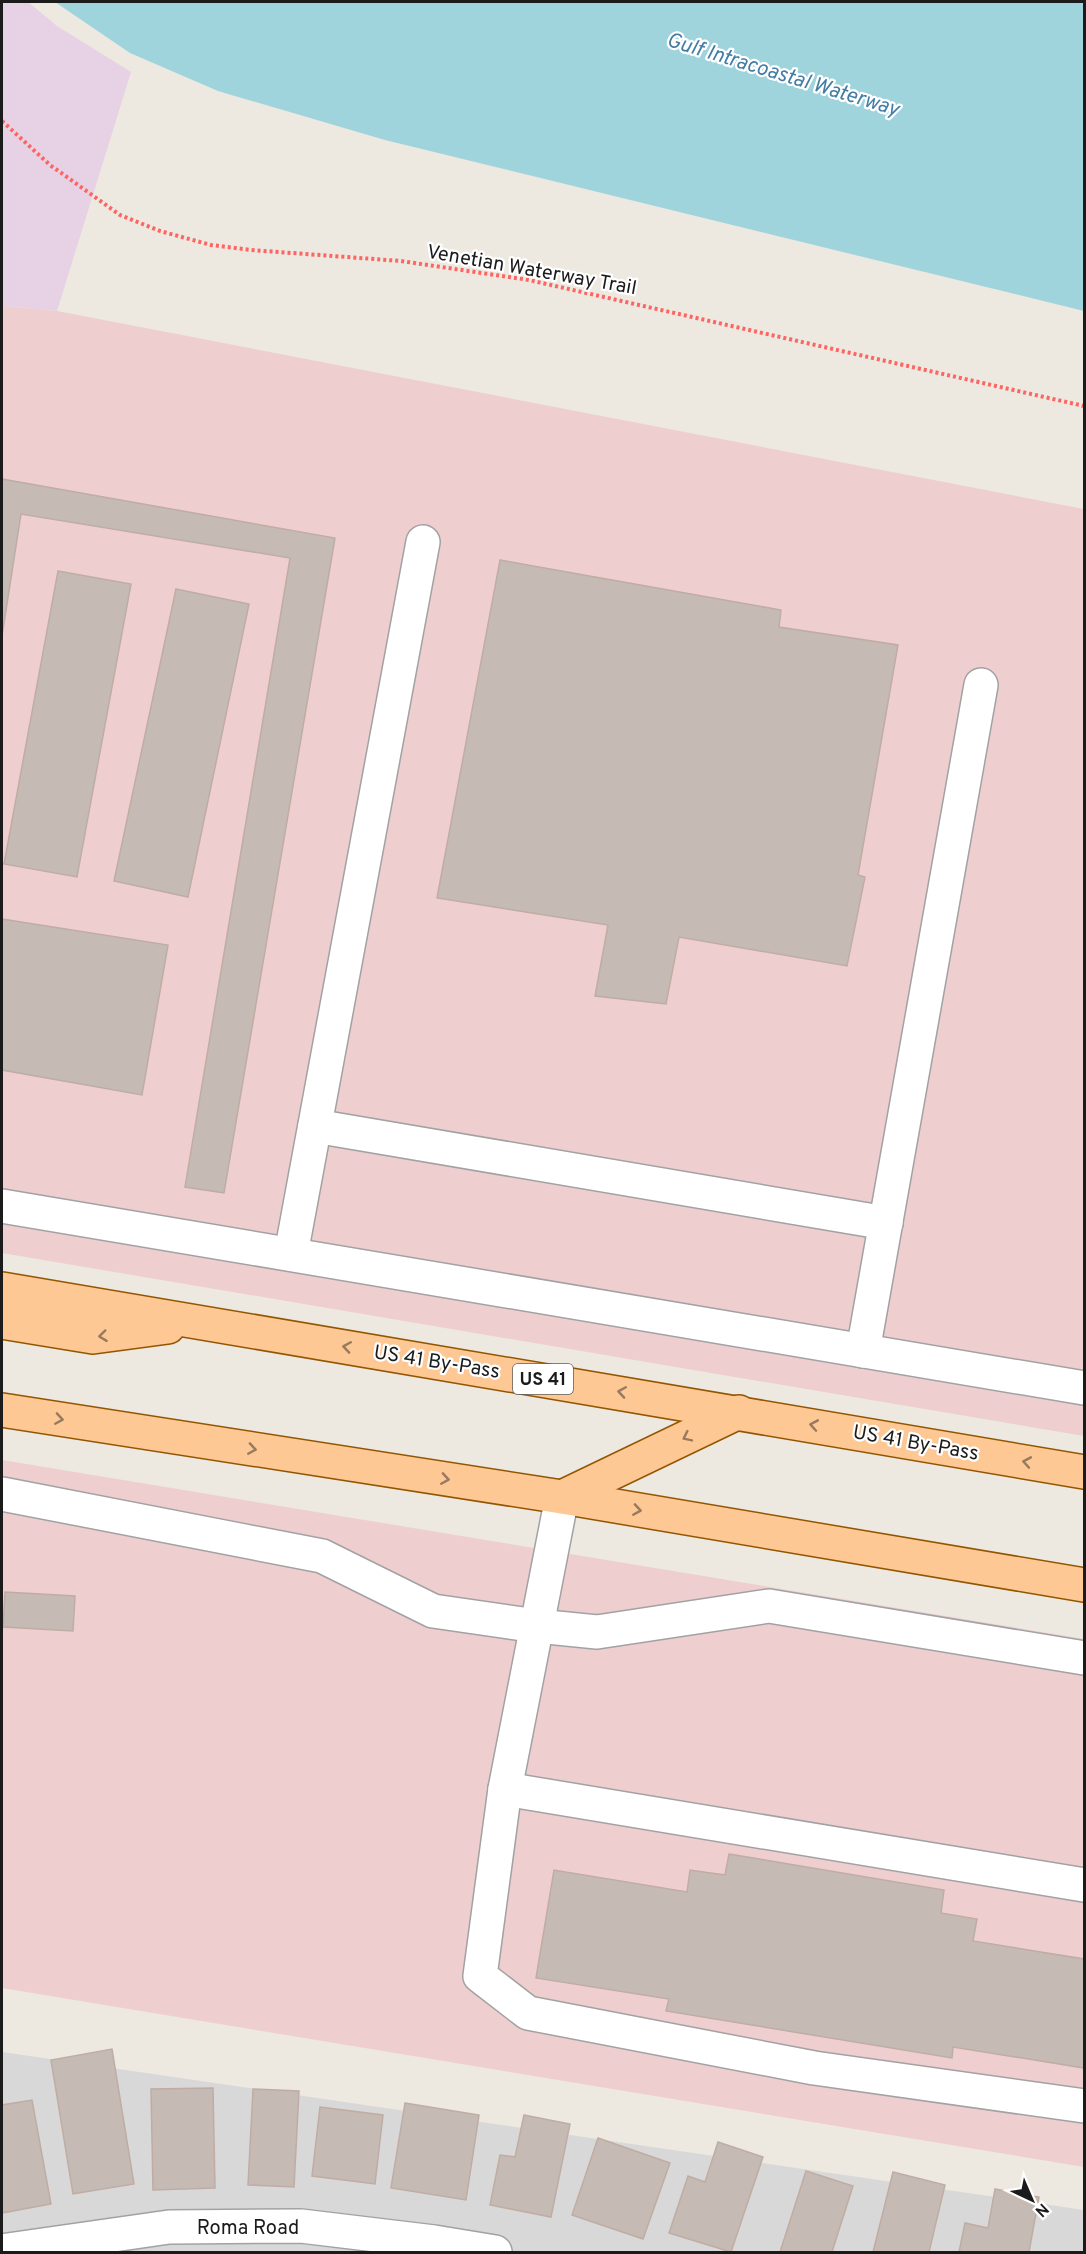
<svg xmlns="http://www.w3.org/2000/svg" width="1086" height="2254" font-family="Overpass,sans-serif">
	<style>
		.residential { fill: #d9d8d8 }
		.commercial { fill: #efced0 }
		.industrial { fill: #e7d2e5 }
		.water { fill: #9fd4dd }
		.building { fill: #c5bab4; stroke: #bfada3; stroke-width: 1.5 }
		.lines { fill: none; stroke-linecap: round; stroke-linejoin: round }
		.minor-casing { stroke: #a2a2a2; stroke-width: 36 }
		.major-casing { stroke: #935600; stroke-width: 36 }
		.path { stroke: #fd6562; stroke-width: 4; stroke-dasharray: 3 3; stroke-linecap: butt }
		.minor { stroke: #fff; stroke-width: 33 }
		.major { stroke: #fec895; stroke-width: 33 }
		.oneway { stroke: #987a5e }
		.labels { text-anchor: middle; stroke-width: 4.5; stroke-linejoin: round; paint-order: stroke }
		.shield { fill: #fff; stroke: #5f5f5f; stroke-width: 1.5 }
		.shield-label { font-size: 18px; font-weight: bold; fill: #1b1b1b }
		.street-label { font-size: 20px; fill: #1b1b1b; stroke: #fff }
		.water-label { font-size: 21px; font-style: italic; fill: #437ca4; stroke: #fff }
	</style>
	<rect width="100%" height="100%" fill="#ede8e0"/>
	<polygon class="residential" points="2,2052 1084,2210 1084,2252 2,2252"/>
	<g class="commercial">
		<polygon points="2,306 57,311 1084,509 1084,1436 2,1253"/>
		<polygon points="2,1460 1084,1639 1084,2167 2,1988"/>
	</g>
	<polygon class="industrial" points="2,2 28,2 57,26 131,72 57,311 2,306"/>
	<polygon class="water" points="55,2 1084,2 1084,311 385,140 218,91 130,53"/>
	<g class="building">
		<polygon points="2,479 335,538 224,1193 185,1187 290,558 21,514 2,636"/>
		<polygon points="500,560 781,610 779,627 898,645 858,875 865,877 847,966 679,937 666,1004 595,996 608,925 437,898"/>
		<polygon points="58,571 131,584 77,877 4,864"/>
		<polygon points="176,589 249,604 188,897 114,881"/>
		<polygon points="2,919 168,945 142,1095 2,1070"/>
		<polygon points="5,1592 75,1596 73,1631 3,1627"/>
		<polygon points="729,1854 944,1890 941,1913 977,1919 973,1941 1084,1959 1084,2068 953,2047 952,2058 666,2011 669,1999 536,1978 554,1870 687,1892 690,1870 725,1875"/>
		<polygon points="112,2049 134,2184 73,2194 51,2060"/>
		<polygon points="213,2088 215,2188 153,2190 151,2089"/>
		<polygon points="253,2089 299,2091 294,2187 248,2185"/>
		<polygon points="32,2100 51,2204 2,2213 2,2105"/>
		<polygon points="405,2103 479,2115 466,2200 391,2188"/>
		<polygon points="320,2107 383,2115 375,2184 312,2176"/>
		<polygon points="524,2115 570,2124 551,2217 490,2205 500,2155 515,2157"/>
		<polygon points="598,2138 670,2163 643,2239 572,2215"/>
		<polygon points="718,2142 763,2157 731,2252 669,2233 688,2176 705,2182"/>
		<polygon points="806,2171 853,2186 832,2252 780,2252"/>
		<polygon points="893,2172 945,2185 929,2252 873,2252"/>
		<polygon points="995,2189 1039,2197 1029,2252 959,2252 965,2223 988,2228"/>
	</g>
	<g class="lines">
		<defs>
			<g id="minor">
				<polyline points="315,1126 886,1223"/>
				<polyline points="2,1206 1084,1388"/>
				<polyline points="291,1254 423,542"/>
				<polyline points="863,1351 981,685"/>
				<polyline points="2,1494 322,1556 433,1611 537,1626 597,1632 769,1606 1084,1658"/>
				<polyline points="562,1497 505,1789 480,1976 528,2013 814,2068 1084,2106"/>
				<polyline points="505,1789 1084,1885"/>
				<polyline points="2,2251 169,2227 301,2226 434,2242 495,2252"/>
			</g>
			<g id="major">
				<polyline points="2,1289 1084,1472"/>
				<polyline points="2,1322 93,1337 168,1327"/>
				<polyline points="2,1410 562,1497 1084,1585"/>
				<polyline points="562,1497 739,1412"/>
			</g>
		</defs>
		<use href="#minor" class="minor-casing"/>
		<use href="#major" class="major-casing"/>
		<polyline class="path" points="2,121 50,165 120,215 160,231 211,245 251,250 401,261 529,280 1084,406"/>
		<use href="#minor" class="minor"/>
		<use href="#major" class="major"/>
	</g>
	<defs><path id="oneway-chevron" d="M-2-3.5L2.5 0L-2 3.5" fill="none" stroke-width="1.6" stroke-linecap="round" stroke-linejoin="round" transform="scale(1.5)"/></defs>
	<g class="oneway">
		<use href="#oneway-chevron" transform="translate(103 1336) rotate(173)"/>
		<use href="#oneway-chevron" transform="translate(347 1347) rotate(-171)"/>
		<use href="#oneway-chevron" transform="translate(622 1392) rotate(-171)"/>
		<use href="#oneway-chevron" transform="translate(59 1419) rotate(9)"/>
		<use href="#oneway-chevron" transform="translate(814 1425) rotate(-170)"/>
		<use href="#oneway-chevron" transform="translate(687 1437) rotate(154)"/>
		<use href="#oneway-chevron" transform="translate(252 1449) rotate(9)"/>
		<use href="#oneway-chevron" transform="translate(1027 1462) rotate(-170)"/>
		<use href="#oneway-chevron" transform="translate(445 1479) rotate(9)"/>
		<use href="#oneway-chevron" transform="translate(637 1510) rotate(9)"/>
	</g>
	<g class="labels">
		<rect class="shield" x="513" y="1364" width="60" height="30" rx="4.5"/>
		<g class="shield-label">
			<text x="543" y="1385">US 41</text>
		</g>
		<g class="street-label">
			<text transform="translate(532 269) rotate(10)" y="7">Venetian Waterway Trail</text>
			<text transform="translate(437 1361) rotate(9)" y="7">US 41 By-Pass</text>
			<text transform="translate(916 1442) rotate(10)" y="7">US 41 By-Pass</text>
			<text x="248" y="2234">Roma Road</text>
		</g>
		<g class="water-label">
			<text transform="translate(783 74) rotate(17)" y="7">Gulf Intracoastal Waterway</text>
		</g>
	</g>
	<rect width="1086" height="2254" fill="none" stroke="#1b1b1b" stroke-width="6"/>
	<g transform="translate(1032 2200) rotate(136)" stroke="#ffffff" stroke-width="4.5" paint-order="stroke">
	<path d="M0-4.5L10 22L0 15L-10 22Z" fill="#1b1b1b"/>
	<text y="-9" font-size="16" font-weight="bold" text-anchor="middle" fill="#1b1b1b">N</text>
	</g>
</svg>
